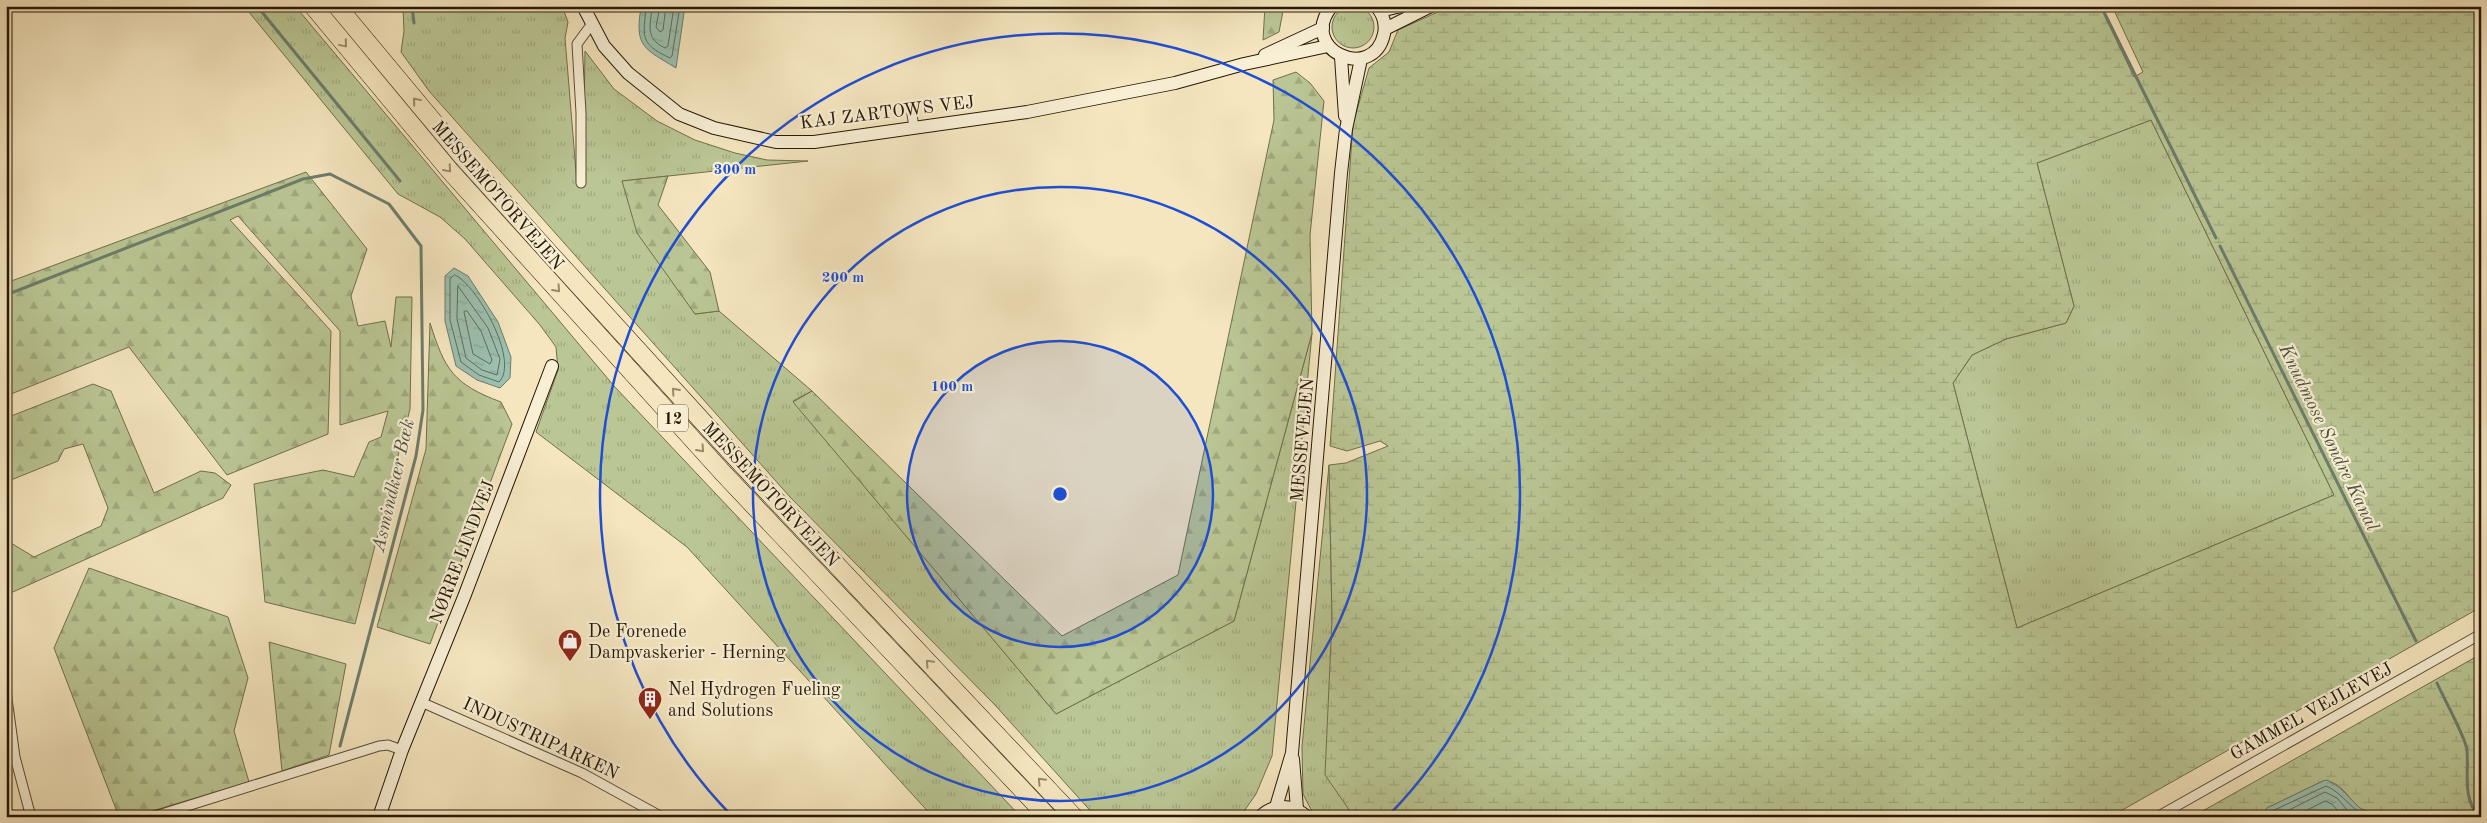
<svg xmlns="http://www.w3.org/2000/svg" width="2487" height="823" font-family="'Old Standard TT',serif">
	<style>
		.grass { fill: url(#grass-tufts); stroke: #706f4c }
		.forest { fill: url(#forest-firs); stroke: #706f4c }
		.wetland { fill: url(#wetland-marsh); stroke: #706f4c; fill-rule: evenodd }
		.water { fill: url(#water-ripples); stroke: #6d7d6c }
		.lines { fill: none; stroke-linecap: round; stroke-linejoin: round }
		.shore { stroke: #626c5a; stroke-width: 1 }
		.stream { stroke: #6d7d6c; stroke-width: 3 }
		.street-casing { stroke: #5a4c34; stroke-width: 11 }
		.secondary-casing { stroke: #271805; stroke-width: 14 }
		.highway-casing { stroke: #271805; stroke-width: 19 }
		.street { stroke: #f8efd5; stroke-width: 9 }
		.secondary { stroke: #f8efd5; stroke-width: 12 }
		.highway { stroke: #f5e6bf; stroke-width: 18 }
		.oneway { stroke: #98896b }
		.ring { fill: none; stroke: #1d4ed8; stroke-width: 2.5 }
		.labels { text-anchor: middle; stroke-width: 4.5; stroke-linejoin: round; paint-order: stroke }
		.shield { fill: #f8efd5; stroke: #665843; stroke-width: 1 }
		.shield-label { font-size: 16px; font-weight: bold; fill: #271805 }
		.street-label { font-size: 18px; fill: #271805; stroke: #f8efd5 }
		.poi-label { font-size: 18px; fill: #271805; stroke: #f8efd5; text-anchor: start }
		.water-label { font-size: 19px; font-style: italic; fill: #505341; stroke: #f8efd5 }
		.centre { fill: #1d4ed8; stroke: #f8efd5; stroke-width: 2.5 }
		.ring-label { font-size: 15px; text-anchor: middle; font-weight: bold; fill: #1d4ed8; stroke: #f8efd5; stroke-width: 4.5; stroke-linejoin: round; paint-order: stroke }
	</style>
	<defs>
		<pattern id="grass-tufts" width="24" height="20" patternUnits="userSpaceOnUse" patternTransform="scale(1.25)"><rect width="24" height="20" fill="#bac694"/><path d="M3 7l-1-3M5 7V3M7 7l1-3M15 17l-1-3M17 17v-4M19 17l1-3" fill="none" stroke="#a0a97e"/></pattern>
		<pattern id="forest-firs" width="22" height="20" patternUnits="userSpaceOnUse" patternTransform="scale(1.25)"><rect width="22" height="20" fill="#bac694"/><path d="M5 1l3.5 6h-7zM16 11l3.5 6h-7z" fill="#a0a97e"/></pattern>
		<pattern id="wetland-marsh" width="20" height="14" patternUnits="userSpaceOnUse" patternTransform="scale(1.25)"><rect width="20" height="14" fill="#bac694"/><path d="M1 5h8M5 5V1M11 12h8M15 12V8" fill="none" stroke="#a0a97e"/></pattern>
		<pattern id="water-ripples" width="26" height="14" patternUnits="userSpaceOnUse" patternTransform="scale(1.25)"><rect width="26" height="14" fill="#9cc0b0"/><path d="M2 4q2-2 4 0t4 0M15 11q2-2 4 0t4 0" fill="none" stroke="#86a496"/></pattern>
	</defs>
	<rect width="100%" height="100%" fill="#f5e6bf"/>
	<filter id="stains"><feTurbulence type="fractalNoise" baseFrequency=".004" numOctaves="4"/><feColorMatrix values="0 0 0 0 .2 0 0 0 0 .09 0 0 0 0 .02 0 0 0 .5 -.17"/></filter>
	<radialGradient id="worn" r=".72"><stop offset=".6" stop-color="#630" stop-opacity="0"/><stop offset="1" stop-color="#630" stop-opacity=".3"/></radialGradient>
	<g class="grass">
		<circle cx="1353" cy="27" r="21"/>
		<polygon points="244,6 295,6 614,386 1021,817 933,817 687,547 536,432 558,370 556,347 540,325 465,239 440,217 398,194"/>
		<polygon points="403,6 562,6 568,22 565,38 577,184 583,187 585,51 614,89 657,121 695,140 735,153 767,160 808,161 622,181 695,314 719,311 812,391 793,401 1056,714 1234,621 1312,333 1272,756 1256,794 1240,817 1096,817 994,704 790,497 429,91 401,52 404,31"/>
		<polygon points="2151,120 2334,495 2017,628 1953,383 1972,355 2006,339 2066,323 2074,306 2037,163"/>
		<polygon points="1329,465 1332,619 1352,817 1315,817 1303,794 1302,747"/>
	</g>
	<g class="forest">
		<polygon points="1265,6 1284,6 1279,32 1263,40"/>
		<polygon points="1296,72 1310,83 1324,101 1310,235 1312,333 1234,621 1056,714 793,402 812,391 1062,636 1178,575 1274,120 1273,80"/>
		<polygon points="306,172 367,249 351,296 358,326 385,321 391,347 396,297 412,297 410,409 355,624 265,602 254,484 323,470 354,477 369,442 381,437 388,411 340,425 340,331 238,216 230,220 331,331 328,434 227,475 129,347 6,396 6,283"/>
		<polygon points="668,176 658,205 710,272 719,311 695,314 637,233 622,181"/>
		<path d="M430,323c15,47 23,61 71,79l11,22 -82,220 -53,-17 49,-178z"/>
		<polygon points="93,384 111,391 154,493 201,471 215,473 231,485 223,498 6,595 6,540 34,557 101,526 108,508 83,444 64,449 58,461 6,482 6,418"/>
		<polygon points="89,568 228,617 248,678 234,731 249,782 132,817 119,817 54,648"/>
		<polygon points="269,642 346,664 329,755 282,771"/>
	</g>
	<g class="wetland">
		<path d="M1451,6h649l34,71 9,-5 -31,-66h369v601l-371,210h-758l-2,-6 -25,-36 7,-156 -3,-154 17,-2 42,-17 -8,-5 -33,10 -17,-5 23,-322 16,-56 20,-16 9,-22zM2151,120l183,375 -317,133 -64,-245 19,-28 34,-16 60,-16 8,-17 -37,-143z"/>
		<path d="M2481,654v163h-108c-3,-6 -8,-5 -13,-9 -12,-9 -19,-28 -37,-27l-56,27 -6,9h-69z"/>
	</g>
	<g class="water">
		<path d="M650,6h35l-9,62c-31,-19 -42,-21 -35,-60z"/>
		<polygon points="454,268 468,276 498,322 511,357 510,378 500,388 477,380 456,366 445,321 445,276"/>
		<path d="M2327,780c19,10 19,16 33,28 5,3 10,3 13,9h-112l6,-9 56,-27z"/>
	</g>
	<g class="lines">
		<g class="shore">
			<path d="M646,6c-2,30 -8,37 24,52l2,-2 8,-50"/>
			<path d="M652,6c-1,19 -8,32 13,42l3,-2 6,-40"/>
			<polyline points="660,6 656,27 660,32 663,30 666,6"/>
			<path d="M455,275c22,10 65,86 44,107l-20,-7 -18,-13 -11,-42v-41z"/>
			<polygon points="458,286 488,328 500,359 497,375 482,370 466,358 457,319"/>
			<polygon points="467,311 481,331 492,360 490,364 473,354 464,312"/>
			<path d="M2267,817l3,-5 56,-26c17,7 24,23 41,31"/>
			<polyline points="2275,817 2325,792 2337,798 2353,817"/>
			<polyline points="2293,817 2325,801 2332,804 2343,817"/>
		</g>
		<g class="stream">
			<polyline points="257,6 400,181"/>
			<polyline points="412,6 414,23"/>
			<polyline points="2101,6 2216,238"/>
			<polyline points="2220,246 2416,641"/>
			<polyline points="6,295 303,179 330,174 389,204 421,246 423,410 416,456 340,746"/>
			<path d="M2437,683c6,14 29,55 30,67 2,25 -5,44 11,67"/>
		</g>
		<defs>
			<g id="street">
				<polyline points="912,114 914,128"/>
				<polyline points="581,183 581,113 577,44 591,25"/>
				<polyline points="6,691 15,757 31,817"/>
				<polyline points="421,702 582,773 662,817"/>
				<polyline points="152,817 379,746 388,745 402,750"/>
				<polyline points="2157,817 2481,634"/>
			</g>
			<g id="secondary">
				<polyline points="583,6 604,46 628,73 679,114 714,128 776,142 814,142 1027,112 1175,83 1244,64 1328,46"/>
				<path d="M1332,6c-36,43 41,78 52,28 2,-10 -1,-20 -8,-28"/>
				<polyline points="1380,11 1401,6"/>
				<polyline points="1385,29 1431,6"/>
				<polyline points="1265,55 1323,28"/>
				<polyline points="1341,57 1345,116"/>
				<polyline points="1293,759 1297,809"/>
				<polyline points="1276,807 1292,753 1341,173 1346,129 1361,59"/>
				<polyline points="379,817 402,750 464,597 552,366"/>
				<path d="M1260,817c14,-14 33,-13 47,0"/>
			</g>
			<g id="highway">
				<polyline points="313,6 450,171 723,473 1048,817"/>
				<polyline points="337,6 462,156 552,256 735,457 1074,817"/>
			</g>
		</defs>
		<use href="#street" class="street-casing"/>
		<use href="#secondary" class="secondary-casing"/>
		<use href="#highway" class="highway-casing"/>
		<use href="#street" class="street"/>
		<use href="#secondary" class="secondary"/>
		<use href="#highway" class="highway"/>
	</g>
	<defs><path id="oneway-chevron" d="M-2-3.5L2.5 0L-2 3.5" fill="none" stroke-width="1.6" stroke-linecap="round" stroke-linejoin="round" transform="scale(1.25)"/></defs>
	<g class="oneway">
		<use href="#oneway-chevron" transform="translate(344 44) rotate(50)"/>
		<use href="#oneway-chevron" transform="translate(416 101) rotate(-130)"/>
		<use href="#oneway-chevron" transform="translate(448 169) rotate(49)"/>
		<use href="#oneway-chevron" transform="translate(557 289) rotate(48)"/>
		<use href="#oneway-chevron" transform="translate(675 391) rotate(-132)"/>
		<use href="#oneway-chevron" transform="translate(701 449) rotate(48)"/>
		<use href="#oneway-chevron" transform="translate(929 663) rotate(-133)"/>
		<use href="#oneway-chevron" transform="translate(1041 781) rotate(-133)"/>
	</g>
	<circle cx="1060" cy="494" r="153" fill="#1d4ed8" fill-opacity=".12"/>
	<g class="ring">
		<circle cx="1060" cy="494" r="153"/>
		<circle cx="1060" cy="494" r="307"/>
		<path d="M732 816A460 460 0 1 1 1388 816"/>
	</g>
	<defs>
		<symbol id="shop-pin" viewBox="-11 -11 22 30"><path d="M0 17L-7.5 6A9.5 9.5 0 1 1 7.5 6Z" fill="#8f2418" stroke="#f8efd5"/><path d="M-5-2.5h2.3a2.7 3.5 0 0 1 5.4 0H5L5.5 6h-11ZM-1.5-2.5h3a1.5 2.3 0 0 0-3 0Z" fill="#fff"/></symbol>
		<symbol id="building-pin" viewBox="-11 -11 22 30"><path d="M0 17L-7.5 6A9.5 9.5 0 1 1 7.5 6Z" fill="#8f2418" stroke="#f8efd5"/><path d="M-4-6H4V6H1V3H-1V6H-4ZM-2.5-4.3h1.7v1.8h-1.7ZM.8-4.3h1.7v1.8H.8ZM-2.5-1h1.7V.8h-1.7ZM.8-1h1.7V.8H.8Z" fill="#fff"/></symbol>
	</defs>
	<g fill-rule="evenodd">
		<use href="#shop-pin" x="556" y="627" width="28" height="38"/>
		<use href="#building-pin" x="636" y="685" width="28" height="38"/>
	</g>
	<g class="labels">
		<rect class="shield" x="658" y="404.5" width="30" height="27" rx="4"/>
		<g class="shield-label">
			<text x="673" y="424">12</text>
		</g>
		<g class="street-label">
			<text transform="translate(887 112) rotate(-7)" y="6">KAJ ZARTOWS VEJ</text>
			<text transform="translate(498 195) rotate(49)" y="6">MESSEMOTORVEJEN</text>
			<text transform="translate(1302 440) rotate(-85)" y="6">MESSEVEJEN</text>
			<text transform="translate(771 494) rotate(47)" y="6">MESSEMOTORVEJEN</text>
			<text transform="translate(462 552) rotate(-69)" y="6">NØRRE LINDVEJ</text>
			<text transform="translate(2311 711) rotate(-29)" y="6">GAMMEL VEJLEVEJ</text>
			<text transform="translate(541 738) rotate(25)" y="6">INDUSTRIPARKEN</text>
		</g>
		<g class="poi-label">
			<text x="588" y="637">De Forenede<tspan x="588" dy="21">Dampvaskerier - Herning</tspan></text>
			<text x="668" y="695">Nel Hydrogen Fueling<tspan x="668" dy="21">and Solutions</tspan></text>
		</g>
		<g class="water-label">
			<text transform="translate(2330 437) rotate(64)" y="7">Knudmose Søndre Kanal</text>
			<text transform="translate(392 485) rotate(-77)" y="7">Asmindkær Bæk</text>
		</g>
	</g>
	<circle cx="1060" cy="494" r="8" class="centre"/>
	<g class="ring-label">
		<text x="735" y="174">300 m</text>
		<text x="843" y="282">200 m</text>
		<text x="952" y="391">100 m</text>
	</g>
	<rect width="2487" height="823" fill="none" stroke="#f5e6bf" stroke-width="25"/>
	<rect x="8" y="8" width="2472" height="808" fill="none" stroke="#271805" stroke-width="2.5"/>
	<rect x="12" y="12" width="2462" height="798" fill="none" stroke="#271805"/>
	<rect width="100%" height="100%" filter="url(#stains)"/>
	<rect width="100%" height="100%" fill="url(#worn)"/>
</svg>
